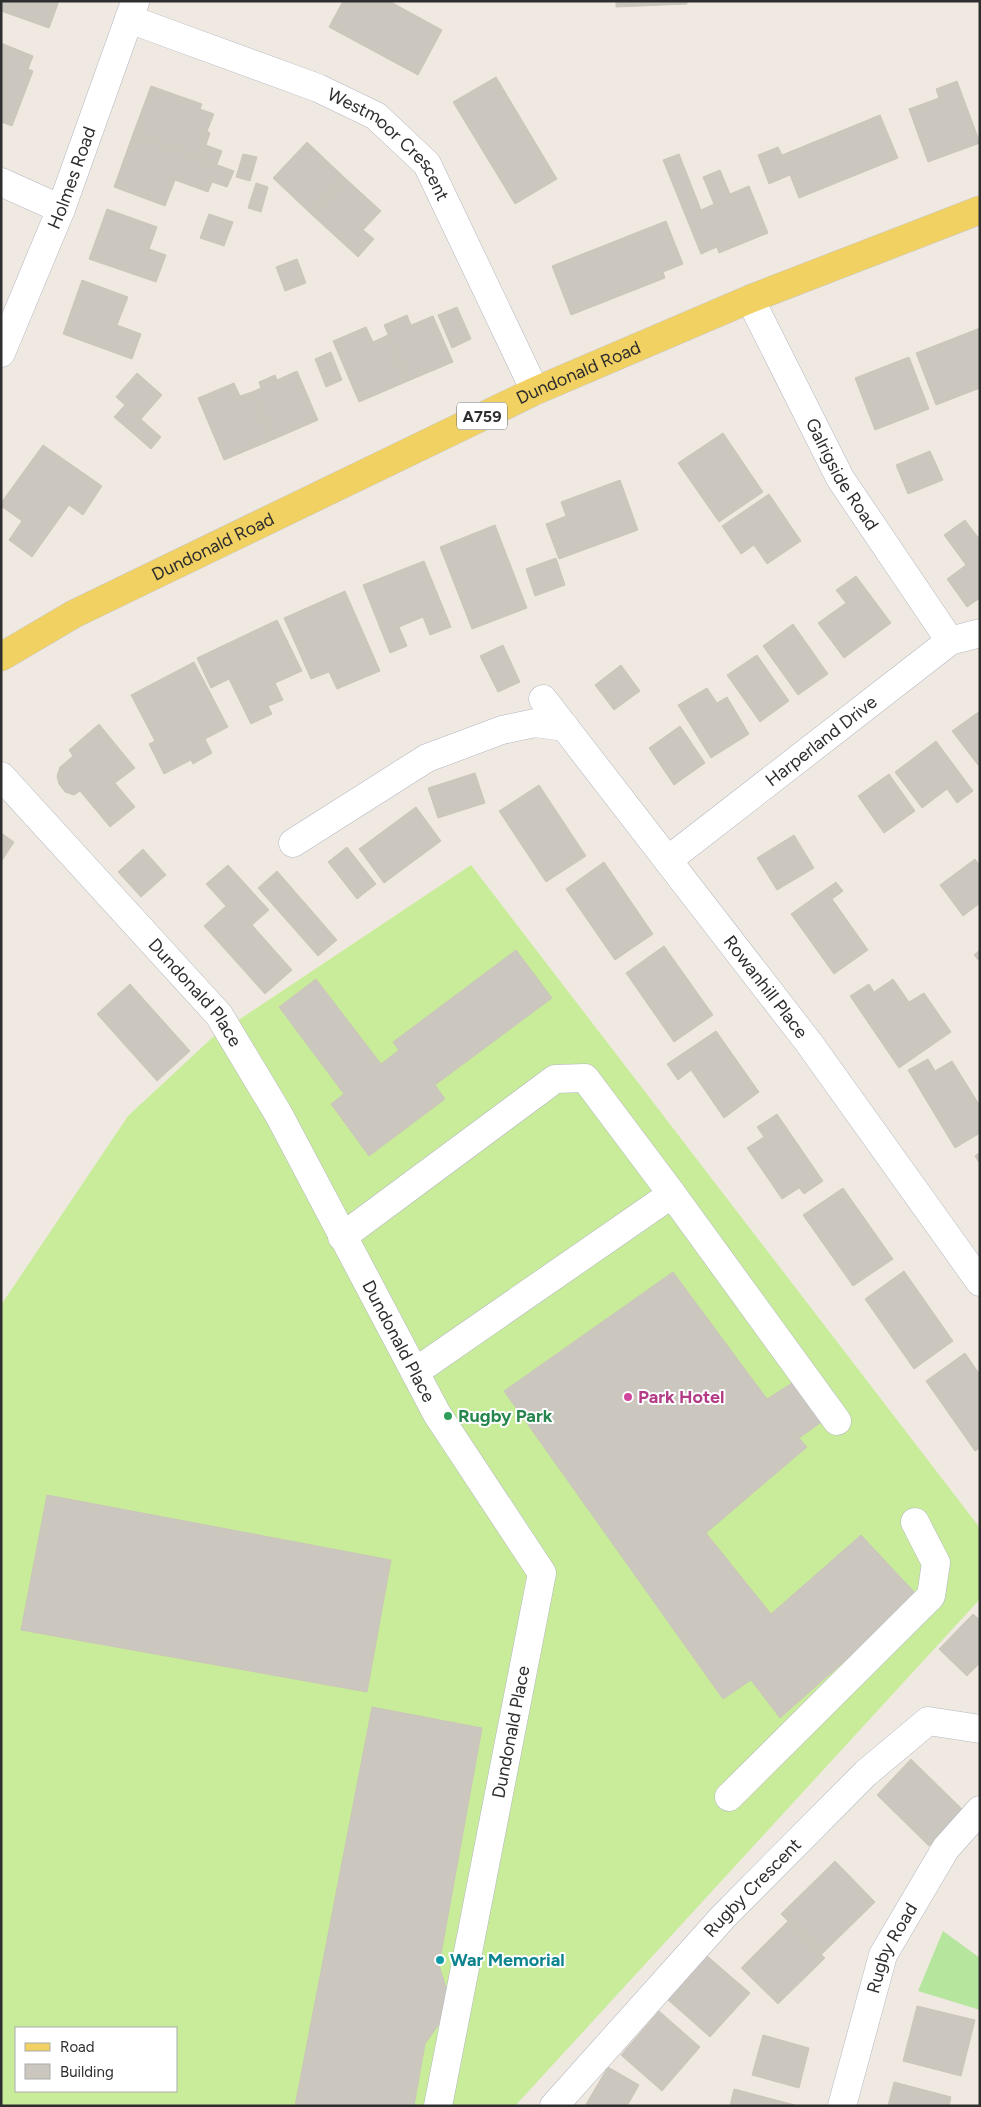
<svg xmlns="http://www.w3.org/2000/svg" width="981" height="2107" font-family="Figtree,sans-serif">
	<style>
		.green { fill: #b6e59e }
		.pitch { fill: #c9ec9a; fill-rule: evenodd }
		.building { fill: #cbc7bf; stroke: #cbc5ba }
		.lines { fill: none; stroke-linecap: round; stroke-linejoin: round }
		.minor-casing { stroke: #b4b7c1; stroke-width: 29 }
		.major-casing { stroke: #c9c9c9; stroke-width: 29 }
		.minor { stroke: #fff; stroke-width: 28 }
		.major { stroke: #f2d163; stroke-width: 28 }
		.hotel-dot { fill: #d1479c; stroke: #fff; stroke-width: 2 }
		.leisure-dot { fill: #2e9e5b; stroke: #fff; stroke-width: 2 }
		.culture-dot { fill: #0f9aa8; stroke: #fff; stroke-width: 2 }
		.labels { text-anchor: middle; stroke-width: 4; stroke-linejoin: round; paint-order: stroke }
		.shield { fill: #fff; stroke: #6d6d6d; stroke-width: 1 }
		.shield-label { font-size: 16px; font-weight: bold; fill: #2e2e2e }
		.street-label { font-size: 18px; fill: #2e2e2e; stroke: #fff }
		.hotel-label { font-size: 18px; font-weight: bold; fill: #b23c85; stroke: #fff; text-anchor: start }
		.leisure-label { font-size: 18px; font-weight: bold; fill: #27864d; stroke: #fff; text-anchor: start }
		.culture-label { font-size: 18px; font-weight: bold; fill: #0d838f; stroke: #fff; text-anchor: start }
	</style>
	<rect width="100%" height="100%" fill="#efe9e1"/>
	<polygon class="green" points="943,1931 980,1958 980,2010 918,1991"/>
	<path class="pitch" d="M471,865l509,663v71l-465,507h-514v-801l127,-189 85,-79zM16,2028h160v63h-160z"/>
	<g class="building">
		<polygon points="1,1 59,1 49,28 1,11"/>
		<polygon points="343,1 389,1 442,30 418,75 329,27"/>
		<polygon points="616,1 687,1 687,4 616,7"/>
		<polygon points="1,43 33,56 28,69 33,71 12,126 1,122"/>
		<polygon points="496,77 557,179 515,204 453,102"/>
		<polygon points="957,81 980,143 928,162 909,109 939,98 936,89"/>
		<polygon points="151,86 202,104 200,109 214,114 207,131 210,133 206,145 222,151 217,164 133,134"/>
		<polygon points="880,115 898,158 799,198 790,175 769,184 758,155 778,147 782,155"/>
		<polygon points="133,134 234,171 227,187 212,182 208,192 175,180 165,206 114,187"/>
		<polygon points="307,142 345,178 311,214 273,178"/>
		<polygon points="243,154 257,157 250,181 236,177"/>
		<polygon points="679,154 701,210 714,204 703,177 720,170 730,194 749,186 768,233 719,253 717,247 701,254 663,160"/>
		<polygon points="345,178 381,211 363,230 374,239 358,257 311,214"/>
		<polygon points="256,183 268,187 261,212 248,208"/>
		<polygon points="107,209 157,227 149,249 166,255 156,282 89,259"/>
		<polygon points="209,214 233,222 224,246 200,238"/>
		<polygon points="666,221 683,264 663,272 665,278 571,315 552,266"/>
		<polygon points="297,259 306,283 285,291 276,267"/>
		<polygon points="82,280 128,297 117,325 141,334 132,359 63,334"/>
		<polygon points="457,307 471,339 452,348 438,315"/>
		<polygon points="407,315 411,325 433,316 453,362 408,381 384,325"/>
		<polygon points="366,327 373,342 388,335 408,381 359,402 333,341"/>
		<polygon points="980,328 980,388 936,405 916,353"/>
		<polygon points="331,352 342,380 326,387 315,359"/>
		<polygon points="909,357 929,409 875,430 855,378"/>
		<polygon points="297,371 318,420 272,440 252,392 261,388 259,382 275,375 277,380"/>
		<polygon points="137,373 162,395 141,419 116,397"/>
		<polygon points="234,383 240,396 252,392 272,440 224,460 198,398"/>
		<polygon points="125,405 161,437 151,449 114,417"/>
		<polygon points="723,433 763,492 719,522 678,463"/>
		<polygon points="43,445 102,486 83,515 69,505 32,557 9,540 22,521 1,506 1,503"/>
		<polygon points="930,451 943,480 908,494 896,465"/>
		<polygon points="620,480 638,530 559,559 546,524 566,516 561,502"/>
		<polygon points="769,494 801,541 767,564 754,545 741,554 722,526"/>
		<polygon points="965,520 980,540 980,598 967,607 947,579 966,565 944,535"/>
		<polygon points="495,525 527,608 472,629 440,547"/>
		<polygon points="556,558 565,585 535,596 526,569"/>
		<polygon points="424,561 451,627 430,635 423,617 399,627 407,646 390,653 363,585"/>
		<polygon points="856,576 891,623 844,658 818,623 846,603 836,590"/>
		<polygon points="345,591 380,671 337,689 329,672 311,679 284,618"/>
		<polygon points="277,620 302,671 275,683 283,700 268,706 272,714 251,724 229,679 211,688 197,658"/>
		<polygon points="793,624 828,674 798,695 763,646"/>
		<polygon points="503,645 520,682 498,692 480,656"/>
		<polygon points="757,655 789,701 760,722 727,675"/>
		<polygon points="194,662 228,727 205,739 212,753 193,764 191,760 164,774 149,744 155,741 131,695"/>
		<polygon points="621,665 640,691 614,710 595,685"/>
		<polygon points="707,688 717,703 727,697 749,734 711,758 678,705"/>
		<polygon points="980,711 980,764 978,765 952,731"/>
		<polygon points="99,724 135,768 115,783 135,807 110,827 80,791 74,795 65,792 59,784 57,776 60,767 73,756 69,750"/>
		<polygon points="680,726 705,763 674,785 649,748"/>
		<polygon points="936,741 973,791 957,803 947,789 922,808 895,772"/>
		<polygon points="475,773 485,803 438,818 428,788"/>
		<polygon points="889,774 915,811 884,833 858,796"/>
		<polygon points="539,785 586,856 546,882 499,811"/>
		<polygon points="416,807 441,841 384,883 359,849"/>
		<polygon points="1,833 14,842 1,862"/>
		<polygon points="794,835 814,868 777,890 757,858"/>
		<polygon points="347,847 376,884 357,899 328,862"/>
		<polygon points="143,849 166,875 141,897 118,872"/>
		<polygon points="975,859 980,866 980,905 979,904 963,916 940,885"/>
		<polygon points="604,862 653,934 615,960 566,889"/>
		<polygon points="228,865 269,910 252,925 292,970 265,994 204,926 226,906 206,884"/>
		<polygon points="277,871 337,940 318,956 258,888"/>
		<polygon points="836,882 843,891 832,899 868,950 834,974 791,914"/>
		<polygon points="664,946 713,1015 674,1042 626,973"/>
		<polygon points="516,950 552,998 435,1085 445,1099 369,1156 331,1104 344,1094 279,1007 316,979 381,1064 399,1050 393,1042"/>
		<polygon points="980,950 980,962 974,955"/>
		<polygon points="893,979 909,1002 924,993 951,1032 899,1068 850,996 869,984 874,992"/>
		<polygon points="130,984 190,1051 157,1081 97,1014"/>
		<polygon points="716,1031 759,1092 724,1118 691,1070 678,1080 667,1064"/>
		<polygon points="928,1059 935,1071 952,1061 980,1106 980,1133 955,1148 908,1070"/>
		<polygon points="777,1114 823,1181 804,1194 799,1188 782,1199 747,1148 764,1137 757,1127"/>
		<polygon points="980,1152 980,1164 975,1156"/>
		<polygon points="843,1188 893,1259 853,1286 803,1215"/>
		<polygon points="904,1271 953,1341 914,1369 865,1299"/>
		<polygon points="673,1272 767,1399 797,1380 823,1421 799,1438 807,1447 706,1533 771,1614 861,1535 918,1596 780,1718 751,1680 723,1699 504,1391"/>
		<polygon points="965,1353 980,1375 980,1448 975,1451 926,1381"/>
		<polygon points="47,1495 391,1560 367,1692 21,1630"/>
		<polygon points="973,1614 980,1620 980,1663 967,1676 939,1649"/>
		<polygon points="372,1707 482,1728 439,1965 448,1994 444,2017 425,2044 414,2106 295,2106"/>
		<polygon points="911,1759 964,1811 929,1846 877,1795"/>
		<polygon points="835,1861 875,1902 821,1955 781,1914"/>
		<polygon points="788,1921 825,1958 778,2004 741,1968"/>
		<polygon points="706,1955 750,1993 710,2037 667,1999"/>
		<polygon points="917,2006 975,2020 961,2076 903,2061"/>
		<polygon points="659,2011 700,2047 662,2091 621,2055"/>
		<polygon points="763,2035 809,2048 799,2088 752,2075"/>
		<polygon points="608,2067 639,2085 627,2106 585,2106"/>
		<polygon points="894,2082 951,2097 949,2106 888,2106"/>
		<polygon points="734,2089 795,2105 795,2106 730,2106"/>
	</g>
	<g class="lines">
		<defs>
			<g id="minor">
				<path id="s1" d="M129,19l189,69 58,28 51,48 108,227"/>
				<polyline points="1,182 61,209"/>
				<path id="s2" d="M750,299l90,179 110,163"/>
				<path id="s3" d="M1,353l60,-144 74,-207"/>
				<path id="s4" d="M543,699l266,344 171,239"/>
				<path id="s5" d="M1,776l218,239 60,100 158,299 105,159 -104,533"/>
				<polyline points="293,843 427,758 502,730 535,723 565,727"/>
				<path id="s6" d="M668,860l282,-219 30,-8"/>
				<polyline points="342,1237 555,1079 585,1078 672,1194"/>
				<polyline points="415,1372 672,1194 837,1421"/>
				<polyline points="729,1797 931,1596 936,1563 915,1522"/>
				<path id="s7" d="M554,2106l169,-189 143,-144 62,-52 52,8"/>
				<path id="s8" d="M842,2106l41,-151 63,-107 34,-38"/>
			</g>
			<g id="major">
				<path id="s9" d="M1,657l73,-43 461,-223 215,-92 230,-89"/>
			</g>
		</defs>
		<use href="#minor" class="minor-casing"/>
		<use href="#major" class="major-casing"/>
		<use href="#minor" class="minor"/>
		<use href="#major" class="major"/>
	</g>
	<circle class="hotel-dot" cx="628" cy="1397" r="5"/>
	<circle class="leisure-dot" cx="448" cy="1416" r="5"/>
	<circle class="culture-dot" cx="440" cy="1960" r="5"/>
	<g class="labels">
		<rect class="shield" x="457" y="402.5" width="50" height="27" rx="4"/>
		<g class="shield-label">
			<text x="482" y="422">A759</text>
		</g>
		<g class="street-label">
			<text dy="6" stroke="none"><textPath href="#s1" startOffset="294">Westmoor Crescent</textPath></text>
			<text dy="6" stroke="none"><textPath href="#s3" startOffset="189">Holmes Road</textPath></text>
			<text dy="6" stroke="none"><textPath href="#s9" startOffset="644">Dundonald Road</textPath></text>
			<text dy="6" stroke="none"><textPath href="#s2" startOffset="198">Galrigside Road</textPath></text>
			<text dy="6" stroke="none"><textPath href="#s9" startOffset="239">Dundonald Road</textPath></text>
			<text dy="6" stroke="none"><textPath href="#s6" startOffset="194">Harperland Drive</textPath></text>
			<text dy="6" stroke="none"><textPath href="#s4" startOffset="364">Rowanhill Place</textPath></text>
			<text dy="6" stroke="none"><textPath href="#s5" startOffset="291">Dundonald Place</textPath></text>
			<text dy="6" stroke="none"><textPath href="#s5" startOffset="696">Dundonald Place</textPath></text>
			<text transform="translate(511 1732) rotate(-79)" y="6">Dundonald Place</text>
			<text dy="6" stroke="none"><textPath href="#s7" startOffset="295">Rugby Crescent</textPath></text>
			<text dy="6" stroke="none"><textPath href="#s8" startOffset="166">Rugby Road</textPath></text>
		</g>
		<g class="hotel-label">
			<text x="638" y="1403">Park Hotel</text>
		</g>
		<g class="leisure-label">
			<text x="458" y="1422">Rugby Park</text>
		</g>
		<g class="culture-label">
			<text x="450" y="1966">War Memorial</text>
		</g>
	</g>
	<rect width="981" height="2107" fill="none" stroke="#2e2e2e" stroke-width="5"/>
	<rect x="15" y="2027" width="162" height="65" fill="#ffffff" stroke="#ababab"/>
	<rect x="25" y="2043" width="25" height="8" fill="#f2d163" stroke="#ababab"/>
	<text x="60" y="2052" font-size="15" fill="#2e2e2e">Road</text>
	<rect x="25" y="2064" width="25" height="15" fill="#cbc7bf" stroke="#ababab"/>
	<text x="60" y="2077" font-size="15" fill="#2e2e2e">Building</text>
</svg>
